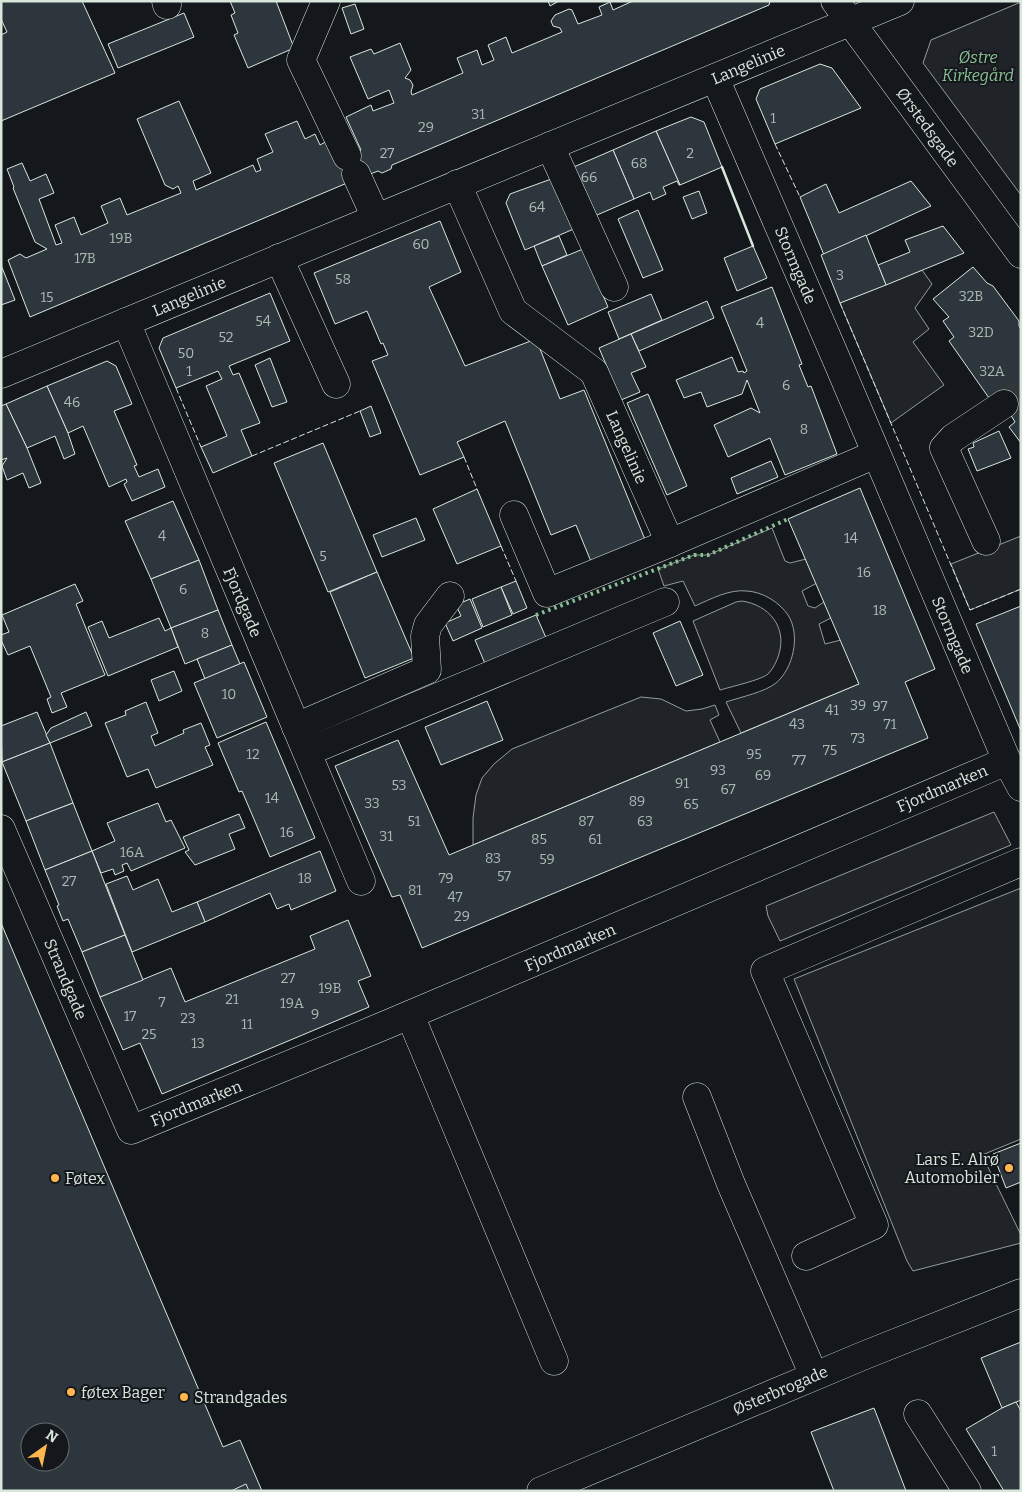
<svg xmlns="http://www.w3.org/2000/svg" width="1022" height="1492" font-family="Bitter,serif">
	<style>
		.green { fill: #202428; stroke: #939e99 }
		.building { fill: #2c363c; stroke: #d8e6dc; fill-rule: evenodd }
		.lines { fill: none; stroke-linecap: round; stroke-linejoin: round }
		.minor-tunnel { stroke: #313739; stroke-width: 28; stroke-dasharray: 28 14; stroke-linecap: butt }
		.minor-casing { stroke: #d8e6dc; stroke-width: 29 }
		.major-casing { stroke: #d8e6dc; stroke-width: 29 }
		.minor { stroke: #14181c; stroke-width: 28 }
		.major { stroke: #14181c; stroke-width: 28 }
		.hedge { stroke: #8ac095; stroke-width: 4; stroke-dasharray: 2.5 4; stroke-linecap: butt }
		.fence { stroke: #d8e6dc; stroke-width: 1; stroke-dasharray: 6 2.5; stroke-linecap: butt }
		.wall { stroke: #d8e6dc; stroke-width: 2.5 }
		.poi-dot { fill: #ffb74d; stroke: #14181c; stroke-width: 2 }
		.labels { text-anchor: middle; stroke-width: 4; stroke-linejoin: round; paint-order: stroke }
		.number-label { font-size: 14px; fill: #adbab4 }
		.park-label { font-size: 16px; font-style: italic; fill: #8ac095; stroke: #14181c }
		.street-label { font-size: 16px; fill: #d8e6dc; stroke: #14181c }
		.poi-label { font-size: 16px; fill: #d8e6dc; stroke: #14181c; text-anchor: start }
	</style>
	<rect width="100%" height="100%" fill="#14181c"/>
	<g class="green">
		<polygon points="1021,2 1021,195 923,63 931,40"/>
		<polygon points="922,270 932,284 915,308 929,329 913,342 944,385 891,423 840,303"/>
		<path d="M772,528l13,33 5,2 16,-4 11,24 -15,8 6,15 7,2 9,-6 7,16 -12,6 6,20 16,-4 18,44 -118,49 -15,-31c15,-5 39,-10 50,-19 17,-14 25,-48 12,-68 -9,-13 -25,-23 -41,-24 -18,-2 -36,8 -52,15l-12,-25 -19,5 -6,-17 36,-14h14z"/>
		<polygon points="1021,536 1021,589 970,610 951,564"/>
		<path d="M742,601c27,4 45,26 37,53 -2,7 -6,15 -11,20 -7,6 -38,13 -48,16l-27,-69 43,-19z"/>
		<polygon points="641,697 661,699 686,711 702,709 715,705 719,715 710,720 720,742 473,845 473,818 476,795 482,778 494,764 512,749"/>
		<polygon points="994,812 1011,845 780,941 768,916 766,906"/>
		<polygon points="1021,888 1021,1139 982,1155 1021,1235 1021,1243 913,1271 907,1261 794,979"/>
	</g>
	<g class="building">
		<polygon points="1,1 82,1 115,73 1,121 1,35 7,32 1,19"/>
		<polygon points="230,1 276,1 294,48 248,68 234,35 238,33 231,15 235,13"/>
		<polygon points="548,1 559,1 550,6"/>
		<polygon points="633,1 770,1 769,5 392,165 391,169 382,173 378,171 347,183 30,317 8,260 20,254 26,258 47,249 35,242 13,188 14,187 7,169 22,163 30,181 46,174 54,193 39,199 56,245 62,243 55,225 74,217 81,235 108,223 101,206 120,198 127,215 181,193 178,186 173,189 165,185 137,119 179,101 211,173 193,181 196,190 253,165 256,172 261,170 257,159 273,152 265,134 297,121 305,139 315,134 320,145 329,140 337,161 361,150 346,117 371,105 373,111 394,103 389,90 368,99 350,57 371,49 374,54 400,43 411,70 405,78 410,80 413,85 411,92 412,95 463,73 457,58 477,50 482,65 494,60 488,45 506,37 512,53 562,32 560,28 553,26 551,21 555,15 569,9 572,10 578,24 602,15 599,7 610,2 613,10"/>
		<polygon points="355,4 364,29 351,34 342,8"/>
		<polygon points="184,13 194,37 118,68 108,44"/>
		<polygon points="820,64 832,68 861,108 775,144 756,99 760,89"/>
		<polygon points="691,117 704,122 722,167 680,185 656,131"/>
		<polygon points="656,131 680,185 679,185 677,181 663,187 666,194 653,200 650,192 634,199 613,150"/>
		<polygon points="613,150 634,199 590,218 569,169"/>
		<polygon points="554,178 576,228 525,250 506,203 510,194"/>
		<polygon points="911,181 931,206 824,255 800,197 826,184 839,213"/>
		<polygon points="699,191 707,213 692,219 683,197"/>
		<polygon points="638,210 663,270 643,278 618,219"/>
		<polygon points="440,221 461,272 429,287 465,366 536,339 560,399 584,390 646,542 592,564 576,525 551,535 505,421 457,442 464,457 420,475 372,361 388,355 383,343 381,344 367,311 335,324 314,273"/>
		<polygon points="943,226 964,253 886,285 878,265 910,252 905,240"/>
		<polygon points="866,235 886,285 840,303 821,255"/>
		<polygon points="559,236 567,255 542,266 534,246"/>
		<polygon points="753,246 767,278 737,291 724,258"/>
		<polygon points="583,249 608,307 568,325 542,266"/>
		<polygon points="1,265 15,300 1,305"/>
		<polygon points="973,267 987,283 993,286 1019,321 1019,326 1021,329 1021,443 1009,427 1015,422 1004,404 996,393 989,398 949,341 954,337 943,321 949,317 933,299"/>
		<polygon points="772,287 802,364 799,365 808,387 811,386 837,454 785,475 770,438 728,457 714,425 751,408 760,413 747,380 742,394 707,407 701,392 684,398 676,380 732,357 738,372 743,371 744,373 747,371 721,307"/>
		<polygon points="270,293 290,341 229,366 233,375 239,373 260,423 241,430 252,456 213,473 201,447 227,436 206,386 222,379 218,371 176,388 159,348 163,338"/>
		<polygon points="651,294 662,320 619,339 608,312"/>
		<polygon points="707,301 714,318 639,351 631,334"/>
		<polygon points="631,334 646,367 631,373 640,392 621,400 599,348"/>
		<polygon points="270,358 287,402 272,407 255,365"/>
		<polygon points="107,361 116,366 132,404 114,411 137,465 134,466 139,477 158,469 165,487 132,501 124,484 127,482 126,479 109,487 83,426 68,433 47,386"/>
		<polygon points="47,386 68,433 75,454 64,459 55,436 27,448 6,404"/>
		<polygon points="648,394 687,486 667,495 627,403"/>
		<polygon points="6,404 27,448 41,483 29,488 23,473 7,480 2,466 7,458 1,460 1,406"/>
		<polygon points="371,406 381,433 370,437 360,411"/>
		<polygon points="999,431 1011,458 977,471 968,449 974,447 973,443"/>
		<polygon points="323,443 377,572 328,592 274,463"/>
		<polygon points="771,461 778,477 737,494 731,478"/>
		<polygon points="860,488 935,669 905,682 928,738 422,948 400,895 392,897 335,766 398,740 449,855 859,684 788,519"/>
		<polygon points="477,489 501,546 457,564 433,509"/>
		<polygon points="173,501 199,560 151,579 125,521"/>
		<polygon points="416,518 425,540 382,557 373,535"/>
		<polygon points="199,560 218,610 171,628 151,579"/>
		<polygon points="377,572 414,658 365,678 330,592"/>
		<polygon points="516,581 527,608 513,614 501,587"/>
		<polygon points="75,584 83,601 76,604 105,675 61,693 67,707 52,713 47,699 51,697 30,646 8,655 1,640 1,635 9,632 2,615"/>
		<polygon points="501,587 512,615 483,627 472,599"/>
		<polygon points="470,599 482,628 453,641 445,623 461,616 456,605"/>
		<polygon points="1021,606 1021,731 976,624"/>
		<polygon points="218,610 232,645 185,664 171,628"/>
		<polygon points="536,615 547,640 486,666 475,640"/>
		<polygon points="159,618 165,631 171,628 178,647 108,676 88,627 102,621 109,638"/>
		<polygon points="680,621 703,675 676,686 653,633"/>
		<polygon points="232,645 240,664 205,679 197,659"/>
		<polygon points="244,662 267,717 217,738 194,683"/>
		<polygon points="174,671 182,691 159,701 151,680"/>
		<polygon points="487,701 503,740 441,765 425,727"/>
		<polygon points="146,702 158,733 151,736 155,746 184,733 183,730 201,723 210,745 205,747 213,765 156,788 148,769 127,777 105,723 126,715 125,711"/>
		<polygon points="37,712 50,743 2,762 1,726"/>
		<polygon points="86,712 92,726 50,743 46,735 51,728"/>
		<polygon points="266,722 315,838 270,857 242,791 239,792 218,743"/>
		<polygon points="50,743 73,803 26,821 2,762"/>
		<polygon points="73,803 92,851 45,870 26,821"/>
		<polygon points="158,803 166,822 171,820 185,848 131,871 127,863 122,865 124,871 115,875 113,869 101,873 92,851 115,841 107,823"/>
		<polygon points="239,814 245,828 229,834 235,849 195,865 185,852 189,850 183,837"/>
		<polygon points="92,851 125,935 82,952 68,919 63,921 57,906 59,905 45,870"/>
		<polygon points="320,851 336,891 291,910 289,904 277,909 270,893 205,922 197,902"/>
		<polygon points="127,876 133,890 158,879 172,912 197,902 205,922 132,952 106,884"/>
		<polygon points="348,920 371,976 358,981 369,1007 162,1094 140,1043 123,1050 100,997 171,968 185,1002 315,949 310,936"/>
		<path d="M1,923l222,524 17,-7 22,51h-261zM30,1432h30v30h-30z"/>
		<polygon points="125,935 143,980 100,997 82,952"/>
		<polygon points="1021,1143 1021,1182 1006,1188 993,1154"/>
		<polygon points="1021,1342 1021,1400 1002,1408 981,1358"/>
		<polygon points="1016,1402 1021,1411 1021,1491 1004,1491 966,1429 1002,1408"/>
		<polygon points="874,1408 906,1491 834,1491 811,1432"/>
		<polygon points="246,1484 249,1491 231,1491"/>
	</g>
	<g class="lines">
		<polyline class="minor-tunnel" points="1004,404 1021,390"/>
		<defs>
			<g id="minor">
				<polyline points="166,1 167,5"/>
				<polyline points="326,1 301,60 347,156"/>
				<polyline points="835,1 1021,254"/>
				<polyline points="715,78 838,363 1007,761 1021,787"/>
				<polyline points="550,146 614,287"/>
				<polyline points="356,174 376,218"/>
				<polyline points="457,184 513,311 594,372 670,543 547,593 514,515"/>
				<polyline points="279,258 336,384"/>
				<polyline points="126,322 361,881"/>
				<polyline points="1,374 900,1"/>
				<polyline points="986,541 944,448 953,438 1004,404"/>
				<polyline points="670,543 876,454"/>
				<polyline points="296,727 427,670 425,636 428,625 450,596"/>
				<polyline points="307,752 665,602"/>
				<polyline points="1,829 131,1130 388,1024 1007,761"/>
				<polyline points="410,1015 554,1361"/>
				<polyline points="697,1097 731,1184 814,1376"/>
				<polyline points="806,1256 874,1225 765,971 1021,862"/>
				<polyline points="918,1414 967,1491"/>
			</g>
			<polyline id="major" points="541,1491 865,1355 1021,1293"/>
		</defs>
		<use href="#minor" class="minor-casing"/>
		<use href="#major" class="major-casing"/>
		<use href="#minor" class="minor"/>
		<use href="#major" class="major"/>
		<polyline class="hedge" points="536,615 694,555 708,555 788,519"/>
		<g class="fence">
			<polyline points="775,144 800,197"/>
			<polyline points="840,303 970,610 1021,589"/>
			<polyline points="176,388 201,447"/>
			<polyline points="252,456 360,411"/>
			<polyline points="464,457 477,489"/>
			<polyline points="501,546 516,581"/>
		</g>
		<polyline class="wall" points="722,167 753,246"/>
	</g>
	<g class="poi-dot">
		<circle cx="1009" cy="1168" r="5"/>
		<circle cx="55" cy="1178" r="5"/>
		<circle cx="71" cy="1392" r="5"/>
		<circle cx="184" cy="1397" r="5"/>
	</g>
	<g class="labels">
		<g class="number-label">
			<text x="478" y="119">31</text>
			<text x="773" y="123">1</text>
			<text x="426" y="132">29</text>
			<text x="387" y="158">27</text>
			<text x="690" y="158">2</text>
			<text x="639" y="168">68</text>
			<text x="589" y="182">66</text>
			<text x="537" y="212">64</text>
			<text x="121" y="243">19B</text>
			<text x="421" y="249">60</text>
			<text x="85" y="263">17B</text>
			<text x="840" y="280">3</text>
			<text x="343" y="284">58</text>
			<text x="971" y="301">32B</text>
			<text x="47" y="302">15</text>
			<text x="263" y="326">54</text>
			<text x="760" y="328">4</text>
			<text x="981" y="337">32D</text>
			<text x="226" y="342">52</text>
			<text x="186" y="358">50</text>
			<text x="189" y="376">1</text>
			<text x="992" y="376">32A</text>
			<text x="786" y="390">6</text>
			<text x="72" y="407">46</text>
			<text x="804" y="434">8</text>
			<text x="162" y="541">4</text>
			<text x="851" y="543">14</text>
			<text x="323" y="561">5</text>
			<text x="864" y="577">16</text>
			<text x="183" y="594">6</text>
			<text x="880" y="615">18</text>
			<text x="205" y="638">8</text>
			<text x="229" y="699">10</text>
			<text x="858" y="710">39</text>
			<text x="880" y="711">97</text>
			<text x="832" y="715">41</text>
			<text x="797" y="729">43</text>
			<text x="890" y="729">71</text>
			<text x="858" y="743">73</text>
			<text x="830" y="755">75</text>
			<text x="253" y="759">12</text>
			<text x="754" y="759">95</text>
			<text x="799" y="765">77</text>
			<text x="718" y="775">93</text>
			<text x="763" y="780">69</text>
			<text x="682" y="788">91</text>
			<text x="399" y="790">53</text>
			<text x="728" y="794">67</text>
			<text x="272" y="803">14</text>
			<text x="637" y="806">89</text>
			<text x="372" y="808">33</text>
			<text x="691" y="809">65</text>
			<text x="414" y="826">51</text>
			<text x="586" y="826">87</text>
			<text x="645" y="826">63</text>
			<text x="287" y="837">16</text>
			<text x="386" y="841">31</text>
			<text x="539" y="844">85</text>
			<text x="595" y="844">61</text>
			<text x="132" y="857">16A</text>
			<text x="493" y="863">83</text>
			<text x="547" y="864">59</text>
			<text x="504" y="881">57</text>
			<text x="305" y="883">18</text>
			<text x="446" y="883">79</text>
			<text x="69" y="886">27</text>
			<text x="415" y="895">81</text>
			<text x="455" y="902">47</text>
			<text x="462" y="921">29</text>
			<text x="288" y="983">27</text>
			<text x="330" y="993">19B</text>
			<text x="232" y="1004">21</text>
			<text x="162" y="1007">7</text>
			<text x="292" y="1008">19A</text>
			<text x="315" y="1019">9</text>
			<text x="130" y="1021">17</text>
			<text x="188" y="1023">23</text>
			<text x="247" y="1029">11</text>
			<text x="149" y="1039">25</text>
			<text x="198" y="1048">13</text>
			<text x="994" y="1456">1</text>
		</g>
		<g class="park-label">
			<text x="978" y="63">Østre<tspan x="978" dy="18">Kirkegård</tspan></text>
		</g>
		<g class="street-label">
			<text transform="translate(748 64) rotate(-23)" y="6">Langelinie</text>
			<text transform="translate(928 127) rotate(54)" y="6">Ørstedsgade</text>
			<text transform="translate(796 265) rotate(67)" y="6">Stormgade</text>
			<text transform="translate(189 296) rotate(-23)" y="6">Langelinie</text>
			<text transform="translate(627 447) rotate(66)" y="6">Langelinie</text>
			<text transform="translate(243 602) rotate(67)" y="6">Fjordgade</text>
			<text transform="translate(953 635) rotate(67)" y="6">Stormgade</text>
			<text transform="translate(942 788) rotate(-23)" y="6">Fjordmarken</text>
			<text transform="translate(570 947) rotate(-23)" y="6">Fjordmarken</text>
			<text transform="translate(66 979) rotate(67)" y="6">Strandgade</text>
			<text transform="translate(196 1103) rotate(-22)" y="6">Fjordmarken</text>
			<text transform="translate(780 1390) rotate(-23)" y="6">Østerbrogade</text>
		</g>
		<g class="poi-label">
			<text x="999" y="1165" text-anchor="end">Lars E. Alrø<tspan x="999" dy="18">Automobiler</tspan></text>
			<text x="65" y="1184">Føtex</text>
			<text x="81" y="1398">føtex Bager</text>
			<text x="194" y="1403">Strandgades</text>
		</g>
	</g>
	<rect width="1022" height="1492" fill="none" stroke="#d8e6dc" stroke-width="5"/>
	<g transform="translate(45 1447) rotate(33)"><circle r="24" fill="#14181c" stroke="#626a69"/>
	<path d="M0-4L9 19L0 12L-9 19Z" fill="#ffb74d"/>
	<text y="-8" font-size="14" font-weight="bold" text-anchor="middle" fill="#d8e6dc">N</text>
	</g>
</svg>
